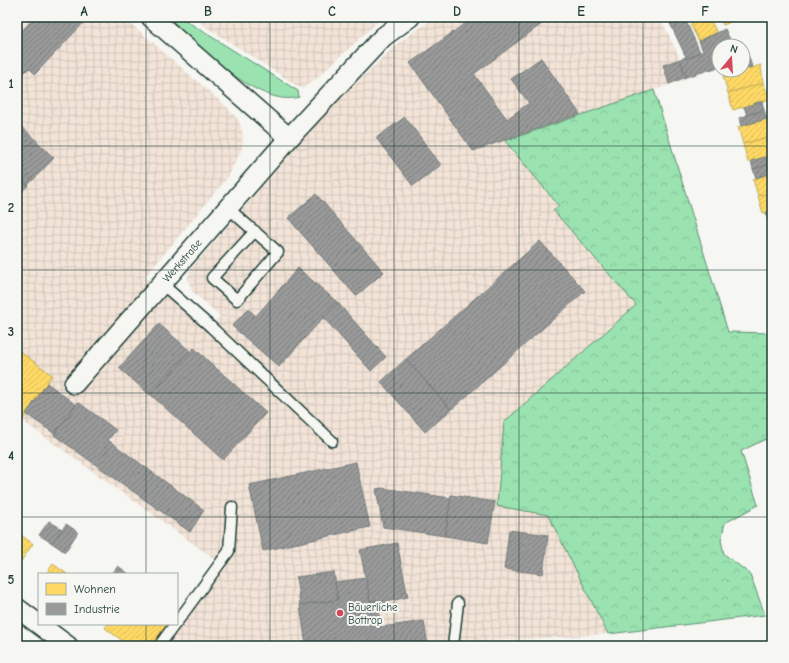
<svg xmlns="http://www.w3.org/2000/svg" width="789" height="663" font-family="'Comic Neue',sans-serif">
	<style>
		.industrial { fill: url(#industrial-grid) }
		.green { fill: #9ae2b0; stroke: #5c9072 }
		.forest { fill: url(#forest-crowns); stroke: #5c9072 }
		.homes { fill: url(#homes-hatch); stroke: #bcaa57 }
		.industry { fill: url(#industry-hatch); stroke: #747d7b }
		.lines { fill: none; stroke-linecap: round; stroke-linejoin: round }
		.lane-casing { stroke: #1f3d34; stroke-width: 13 }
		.street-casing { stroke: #1f3d34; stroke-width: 22 }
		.lane { stroke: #f6f6f2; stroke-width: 10 }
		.street { stroke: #f6f6f2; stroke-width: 19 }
		.grid { fill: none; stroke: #1f3d34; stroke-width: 1; stroke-opacity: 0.55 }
		.poi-dot { fill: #d1495b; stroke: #f6f6f2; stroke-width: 1.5 }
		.labels { text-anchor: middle; stroke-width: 4; stroke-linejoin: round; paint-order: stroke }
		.street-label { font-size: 11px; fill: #1f3d34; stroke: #f6f6f2 }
		.poi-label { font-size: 11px; fill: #1f3d34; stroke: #f6f6f2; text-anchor: start }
		.neatline { fill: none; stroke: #1f3d34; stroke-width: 1.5 }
		.grid-label { font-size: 13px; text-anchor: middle; font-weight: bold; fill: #1f3d34 }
	</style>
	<defs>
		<pattern id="industrial-grid" width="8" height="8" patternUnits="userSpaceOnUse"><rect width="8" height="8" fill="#f3e4d8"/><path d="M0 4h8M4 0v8" fill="none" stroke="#d0c4ba"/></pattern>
		<pattern id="forest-crowns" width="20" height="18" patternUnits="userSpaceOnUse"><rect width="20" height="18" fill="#9ae2b0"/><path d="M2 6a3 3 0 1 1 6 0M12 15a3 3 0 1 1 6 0" fill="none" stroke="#84c398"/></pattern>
		<pattern id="homes-hatch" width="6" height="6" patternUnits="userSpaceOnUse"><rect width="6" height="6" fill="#ffd966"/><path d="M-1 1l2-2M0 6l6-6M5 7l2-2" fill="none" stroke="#dabb59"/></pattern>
		<pattern id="industry-hatch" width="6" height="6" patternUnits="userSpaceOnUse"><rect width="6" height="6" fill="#999"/><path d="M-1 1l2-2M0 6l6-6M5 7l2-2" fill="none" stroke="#7c7e7e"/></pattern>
	</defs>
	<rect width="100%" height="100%" fill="#f6f6f2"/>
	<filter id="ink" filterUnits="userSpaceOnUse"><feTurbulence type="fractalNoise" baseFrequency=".025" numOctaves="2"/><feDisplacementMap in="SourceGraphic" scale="8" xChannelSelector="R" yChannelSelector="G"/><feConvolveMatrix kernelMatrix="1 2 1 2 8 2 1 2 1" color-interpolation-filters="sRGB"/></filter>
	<g filter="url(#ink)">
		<g class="industrial">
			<polygon points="17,17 123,17 227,107 239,121 243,134 242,149 228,177 145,277 207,331 220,316 192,291 188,280 189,271 328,110 397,44 435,17 660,17 680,59 686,79 505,141 559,206 553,210 636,305 504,422 497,505 548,515 608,634 481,642 479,646 154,646 216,560 17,417"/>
			<polygon points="191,17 383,17 317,78 302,89"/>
		</g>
		<path class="green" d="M168,17h12l118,74 1,6c-42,12 -102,-54 -131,-80z"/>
		<polygon class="forest" points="654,90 728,332 772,333 772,436 741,451 758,505 725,523 721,540 724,554 750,574 765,615 608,634 548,515 497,506 504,422 636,305 553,210 559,206 505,141"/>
		<g class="homes">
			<polygon points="705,17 709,17 717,33 699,41 690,24"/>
			<polygon points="720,17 742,17 723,25"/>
			<polygon points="761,65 763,83 728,93 723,76"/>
			<polygon points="763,83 770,99 733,110 728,93"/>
			<polygon points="772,117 772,136 743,144 738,127"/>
			<polygon points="772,136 772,155 748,162 743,144"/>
			<polygon points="772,173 772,192 758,196 753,179"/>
			<polygon points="772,192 772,211 763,213 758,196"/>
			<polygon points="772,230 772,245 768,231"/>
			<polygon points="17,349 52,375 22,421 17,417"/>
			<polygon points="17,532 33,544 18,565 17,564"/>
			<polygon points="53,564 67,574 46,574"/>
			<polygon points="108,624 169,624 152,646 133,646 130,643 128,645 105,628"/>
		</g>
		<g class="industry">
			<polygon points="35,17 89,17 35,74 29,68 17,80 17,36"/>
			<polygon points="474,17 551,17 474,74 507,119 529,103 511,79 541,58 580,114 473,151 410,63"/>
			<polygon points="667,17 684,17 700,52 687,59"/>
			<polygon points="725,29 733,46 719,46 719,67 686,77 680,59 686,57 687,59 703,51 699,41"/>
			<polygon points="749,57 752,67 743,70 743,59"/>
			<polygon points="680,59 686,77 669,84 663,65"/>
			<polygon points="762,101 764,110 747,115 744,107"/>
			<polygon points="764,110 767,119 741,126 739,118"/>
			<polygon points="405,117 441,165 413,186 376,138"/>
			<polygon points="17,122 54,158 28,185 17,175"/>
			<polygon points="772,155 772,164 753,169 751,161"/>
			<polygon points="772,164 772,173 756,178 753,169"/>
			<polygon points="17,175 28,185 17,197"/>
			<polygon points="316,194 384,272 356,296 288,218"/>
			<polygon points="772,211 772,220 768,221 766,213"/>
			<polygon points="540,241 585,291 451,410 406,359"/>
			<polygon points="298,268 337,302 279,367 232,326 248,309 256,316"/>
			<polygon points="337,302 386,357 371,371 323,317"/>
			<polygon points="159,324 190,351 150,395 119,368"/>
			<polygon points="194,348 266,413 223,460 151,395"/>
			<polygon points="406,359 451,410 425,432 381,382"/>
			<polygon points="47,383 76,405 55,434 26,414"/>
			<polygon points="78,402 116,430 108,440 204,510 190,532 54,435"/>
			<polygon points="356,462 370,527 263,551 249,485"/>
			<polygon points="382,488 451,498 445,536 383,527 376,489"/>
			<polygon points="451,495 495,502 488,543 445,536"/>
			<polygon points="49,521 62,529 52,543 39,535"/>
			<polygon points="66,524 78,532 65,552 52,543"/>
			<polygon points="509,530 548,535 543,574 504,569"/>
			<polygon points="397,543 408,597 377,604 377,600 370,601 360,550"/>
			<polygon points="118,566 129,574 112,574"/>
			<polygon points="334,572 338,600 300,605 296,577"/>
			<polygon points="366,578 370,601 377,600 381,627 424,621 428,646 306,646 300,605 338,600 335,582"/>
		</g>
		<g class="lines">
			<defs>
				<g id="lane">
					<polyline points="228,208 278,252 237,300 212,278 255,231"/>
					<polyline points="162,284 211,327 332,441"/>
					<polyline points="177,622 229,551 232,507"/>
					<polyline points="159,646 175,624"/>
					<polyline points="453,646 458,603"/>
				</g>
				<g id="street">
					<polyline points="151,17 289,138"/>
					<path id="s1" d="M74,384l215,-246 94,-101 27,-20"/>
					<polyline points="17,608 68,646"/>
				</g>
			</defs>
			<use href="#lane" class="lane-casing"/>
			<use href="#street" class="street-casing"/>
			<use href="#lane" class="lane"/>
			<use href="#street" class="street"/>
		</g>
	</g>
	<path class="grid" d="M146,17v557M270,17v629M394,17v629M519,17v629M643,17v629M17,146h755M17,270h755M17,393h755M17,517h755M146,624v22"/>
	<circle class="poi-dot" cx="340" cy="613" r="4"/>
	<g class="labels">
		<g class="street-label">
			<text dy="4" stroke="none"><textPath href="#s1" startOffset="164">Werkstraße</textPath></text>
		</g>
		<g class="poi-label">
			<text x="348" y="611">Bäuerliche<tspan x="348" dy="13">Bottrop</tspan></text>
		</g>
	</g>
	<rect width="789" height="663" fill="none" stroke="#f6f6f2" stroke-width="44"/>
	<rect x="38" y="573" width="140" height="52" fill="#f6f6f2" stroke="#a0aca6"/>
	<rect x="46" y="583" width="20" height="12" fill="#ffd966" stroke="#a0aca6"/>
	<text x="74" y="593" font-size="12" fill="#1f3d34">Wohnen</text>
	<rect x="46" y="603" width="20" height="12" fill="#999999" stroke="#a0aca6"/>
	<text x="74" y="613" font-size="12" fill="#1f3d34">Industrie</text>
	<g transform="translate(731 58) rotate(18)"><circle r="19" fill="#f6f6f2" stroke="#a0aca6"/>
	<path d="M0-3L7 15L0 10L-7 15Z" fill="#d1495b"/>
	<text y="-6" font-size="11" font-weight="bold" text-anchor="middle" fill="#1f3d34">N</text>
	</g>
	<rect x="22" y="22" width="745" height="619" class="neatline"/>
	<g class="grid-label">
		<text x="84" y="16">A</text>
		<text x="208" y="16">B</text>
		<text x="332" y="16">C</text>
		<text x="457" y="16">D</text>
		<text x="581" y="16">E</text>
		<text x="705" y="16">F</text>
		<text x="11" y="88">1</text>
		<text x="11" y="212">2</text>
		<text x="11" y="336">3</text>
		<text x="11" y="460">4</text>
		<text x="11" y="584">5</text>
	</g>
</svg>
